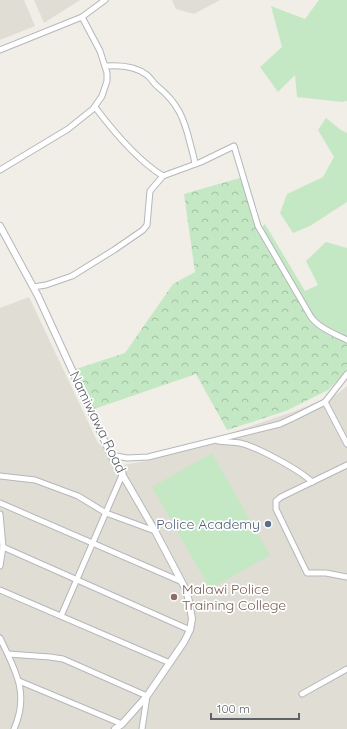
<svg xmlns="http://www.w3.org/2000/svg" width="347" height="729" font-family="Quicksand,sans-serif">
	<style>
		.education { fill: #e0ddd5 }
		.green { fill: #c5e8c4 }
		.forest { fill: url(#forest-crowns) }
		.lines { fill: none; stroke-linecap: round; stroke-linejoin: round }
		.minor-casing { stroke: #b4b7bb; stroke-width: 7 }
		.tertiary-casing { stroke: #b4b7bb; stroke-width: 8 }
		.minor { stroke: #fff; stroke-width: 5 }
		.tertiary { stroke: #fff; stroke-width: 6 }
		.service-dot { fill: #5c6f8a; stroke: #fff; stroke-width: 1.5 }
		.education-dot { fill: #8d6e63; stroke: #fff; stroke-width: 1.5 }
		.labels { text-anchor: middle; stroke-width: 3.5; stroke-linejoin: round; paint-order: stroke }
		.street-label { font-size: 14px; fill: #5e6367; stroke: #fff }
		.service-label { font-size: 14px; fill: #4e5e75; stroke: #fff; text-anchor: end }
		.education-label { font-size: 14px; fill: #785e54; stroke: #fff; text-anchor: start }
	</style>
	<defs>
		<pattern id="forest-crowns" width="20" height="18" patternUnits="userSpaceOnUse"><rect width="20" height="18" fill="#c5e8c4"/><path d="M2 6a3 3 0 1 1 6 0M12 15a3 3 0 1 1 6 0" fill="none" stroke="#a3c0a3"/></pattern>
	</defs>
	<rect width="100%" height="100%" fill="#f0eee7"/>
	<g class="education">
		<polygon points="0,0 24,0 35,26 0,40"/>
		<polygon points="34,0 80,0 44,23"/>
		<polygon points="172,0 220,0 194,14 176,9"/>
		<polygon points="29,297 98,443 123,465 151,460 295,411 337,394 347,386 347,729 0,729 0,308"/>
	</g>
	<g class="green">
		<polygon points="319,0 347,0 347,101 342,102 297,97 295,75 278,92 260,67 282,47 271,6 305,19"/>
		<polygon points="326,118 341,130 347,133 347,202 310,226 293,233 280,213 287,194 323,177 334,157 318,130"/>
		<polygon points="265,224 305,291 318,285 306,261 326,242 347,248 347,341 310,323 281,270 258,232"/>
		<polygon points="212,453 270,555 210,589 152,487"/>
	</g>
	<polygon class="forest" points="243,177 258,232 281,270 310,323 347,341 347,371 328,390 286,411 227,430 196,374 91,410 73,370 125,353 173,284 195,272 184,194"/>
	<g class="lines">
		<defs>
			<g id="minor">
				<polyline points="0,50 82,17 105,0"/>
				<path d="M105,66c13,-1 31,0 42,9 4,3 6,8 10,11 21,17 27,32 33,57 2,7 4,14 5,21"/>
				<path d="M95,107c18,24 42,53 68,69"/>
				<polyline points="0,170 68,129 93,109 102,96 107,81 107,73 100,51 82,17"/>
				<path d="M33,287l13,-2 26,-9 42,-26 29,-20 4,-5 3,-34 13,-15 38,-14 33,-16 24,80 53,91c8,11 24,17 36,23"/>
				<polyline points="325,402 347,444"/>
				<path d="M218,441c8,1 15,1 22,2 17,4 60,27 72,39"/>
				<polyline points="111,455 127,458 148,457 280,424 293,418 325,402 347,374"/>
				<polyline points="347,465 281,497 276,501 276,509 307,573 326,573 347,577"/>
				<polyline points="0,476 35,480 78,496 106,513 155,531"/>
				<polyline points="0,503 180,581"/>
				<polyline points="0,514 3,547 0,566"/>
				<polyline points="3,547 190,630"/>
				<polyline points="0,590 170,663"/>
				<polyline points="61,616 123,473"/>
				<path d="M0,638c15,32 30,55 14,91"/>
				<polyline points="8,654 50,657 63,659 147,696 142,729"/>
				<polyline points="19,681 122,724"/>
				<polyline points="302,694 347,669"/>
			</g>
			<polyline id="tertiary" points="0,226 38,296 111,455 155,531 186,590 189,601 192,619 190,630 184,642 147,696 122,724 115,729"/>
		</defs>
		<use href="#minor" class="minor-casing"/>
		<use href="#tertiary" class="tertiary-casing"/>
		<use href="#minor" class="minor"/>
		<use href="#tertiary" class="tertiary"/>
	</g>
	<circle class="service-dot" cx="268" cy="524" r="4"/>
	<circle class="education-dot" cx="174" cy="597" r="4"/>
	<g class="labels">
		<g class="street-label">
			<text transform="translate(98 422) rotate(64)" y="5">Namiwawa Road</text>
		</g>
		<g class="service-label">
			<text x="260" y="529">Police Academy</text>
		</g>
		<g class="education-label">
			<text x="182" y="594">Malawi Police<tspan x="182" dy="16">Training College</tspan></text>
		</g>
	</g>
	<path d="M211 713v6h88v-6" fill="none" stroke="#5e6367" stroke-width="2"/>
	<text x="217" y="713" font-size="12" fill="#5e6367" stroke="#ffffff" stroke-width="3" paint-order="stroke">100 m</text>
</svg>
